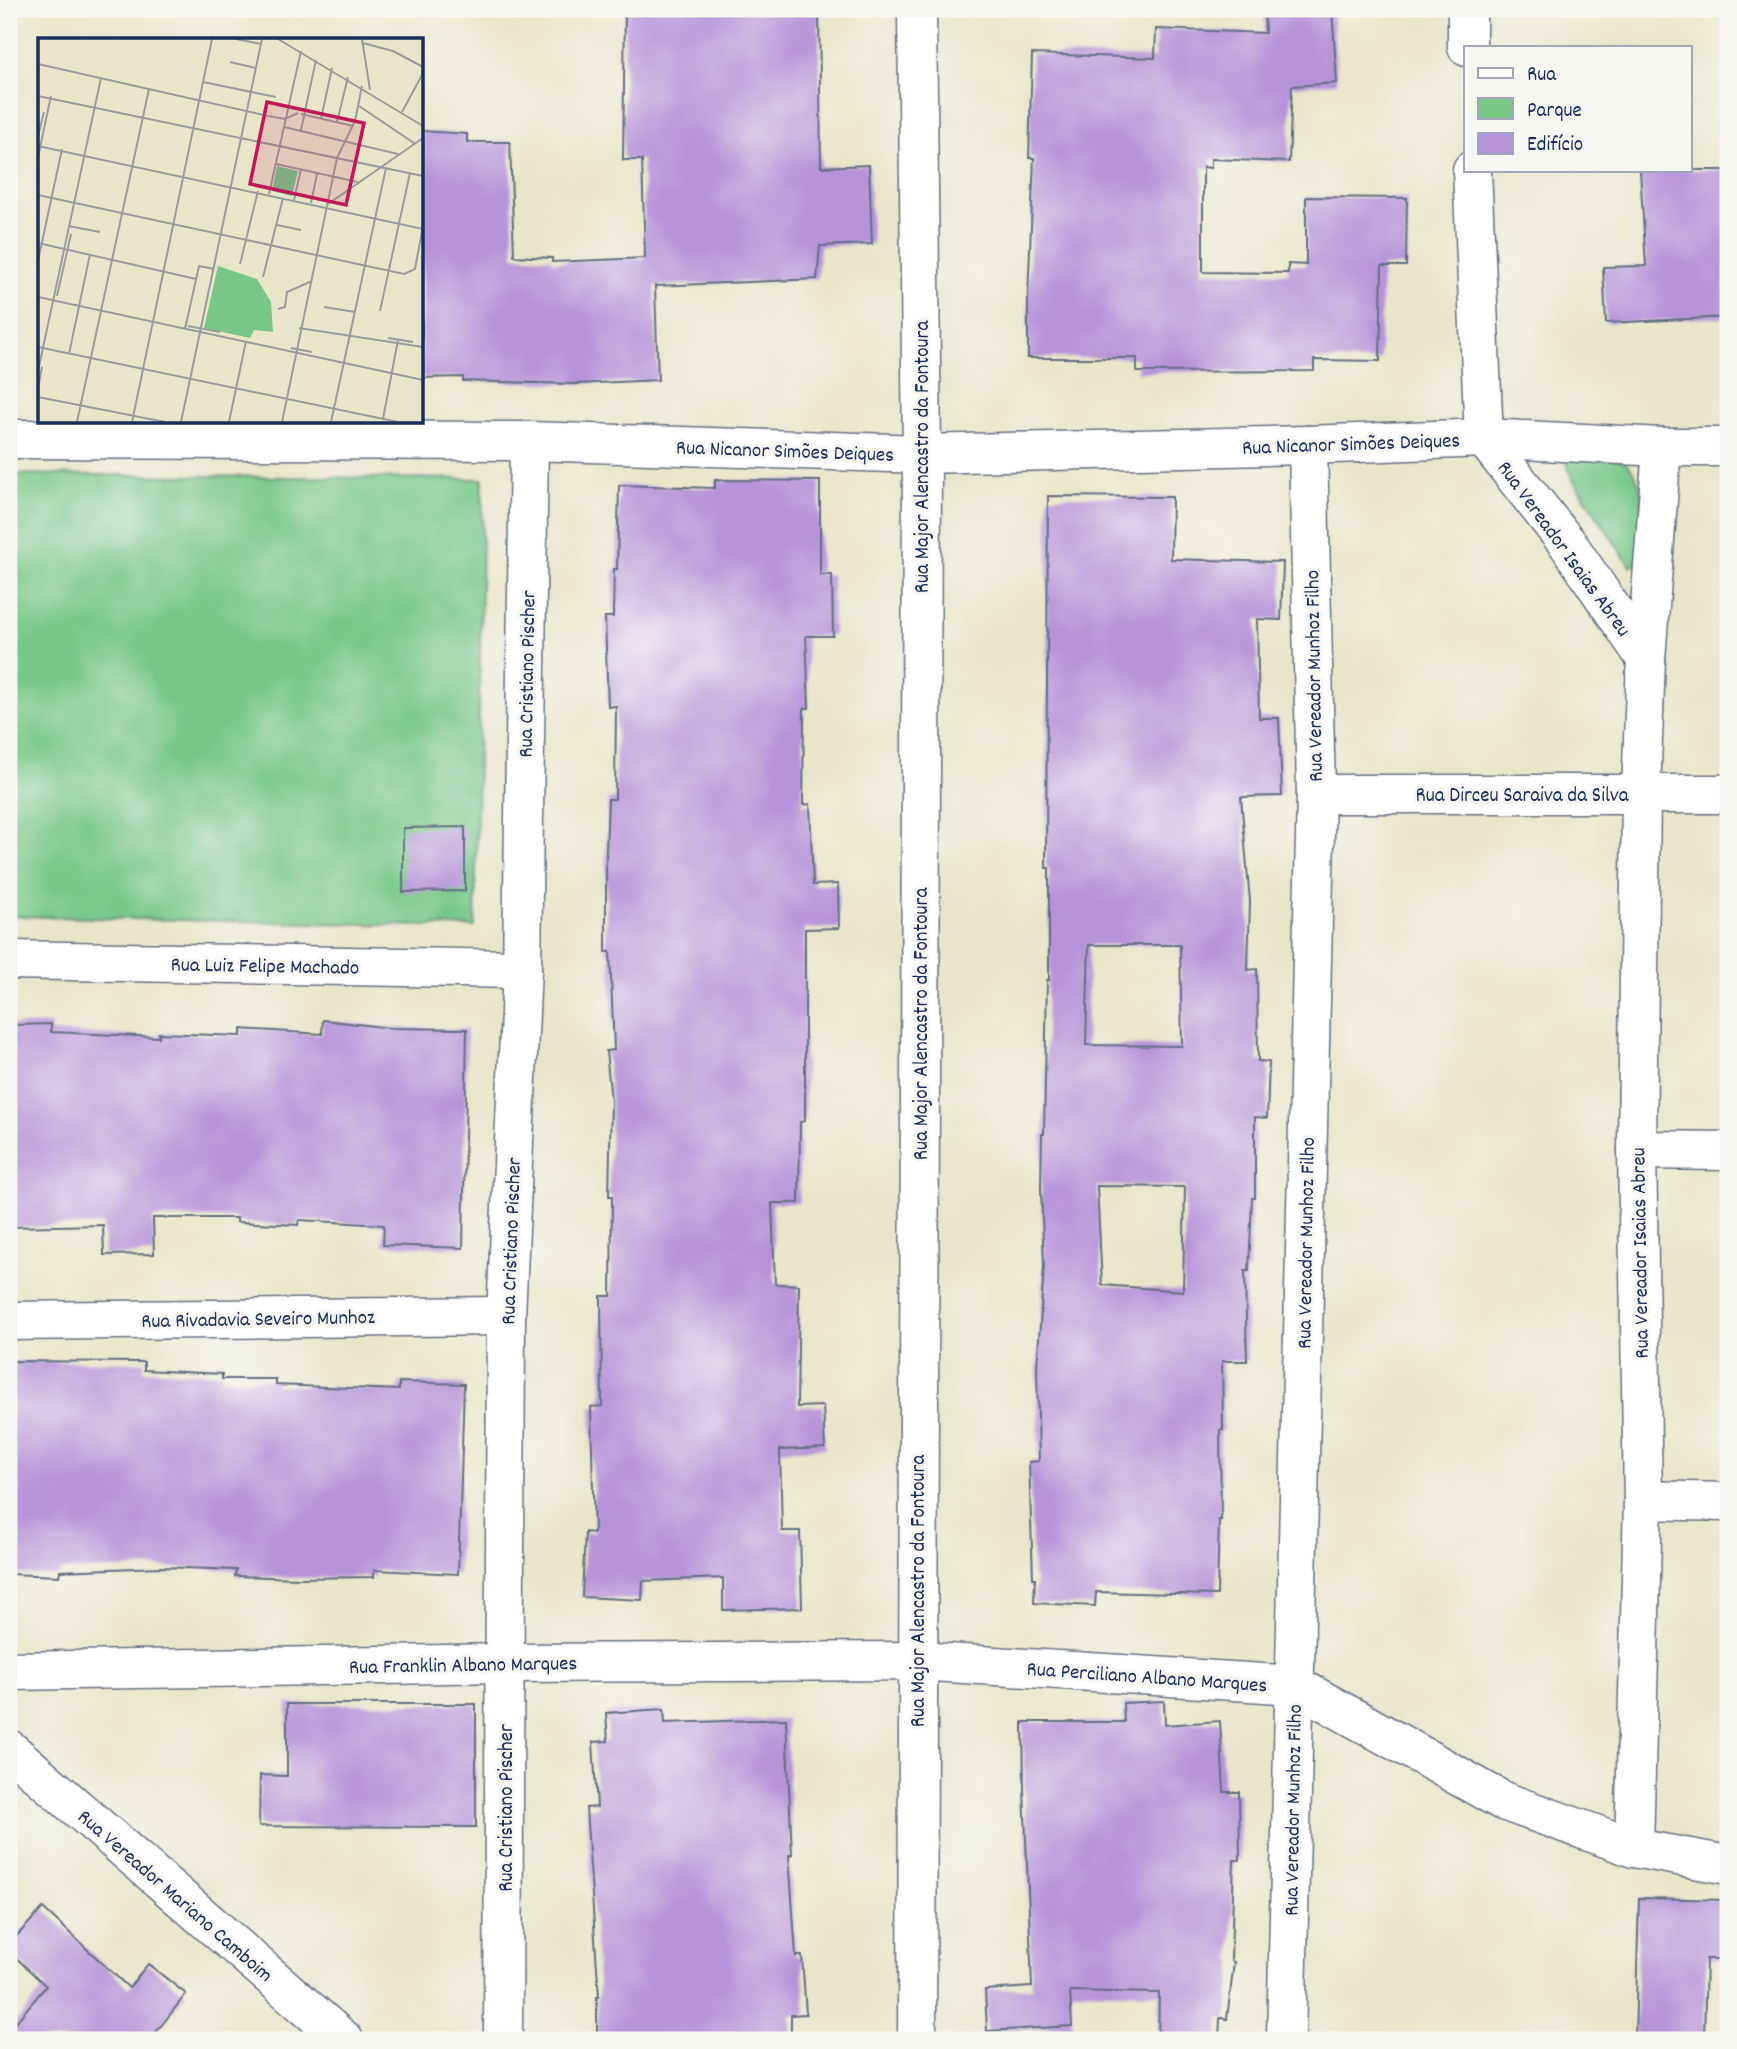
<svg xmlns="http://www.w3.org/2000/svg" width="1737" height="2049" font-family="Dekko,sans-serif">
	<style>
		.green { fill: #78c788; stroke: #4a7b73; stroke-width: 2 }
		.building { fill: #b694d9; fill-rule: evenodd }
		.lines { fill: none; stroke-linecap: round; stroke-linejoin: round }
		.street-casing { stroke: #636f83; stroke-width: 41 }
		.street { stroke: #fff; stroke-width: 38 }
		.labels { text-anchor: middle; stroke-width: 7; stroke-linejoin: round; paint-order: stroke }
		.street-label { font-size: 21px; fill: #1b2f5e; stroke: #f6f6f2 }
		.inset-road { fill: none; stroke: #979c9e; stroke-width: 2 }
		.view { fill: #c2185b; fill-opacity: 0.15; stroke: #c2185b; stroke-width: 3.5 }
		.inset-edge { fill: none; stroke: #1b2f5e; stroke-width: 3.5 }
	</style>
	<rect width="100%" height="100%" fill="#f6f6f2"/>
	<filter id="ink" filterUnits="userSpaceOnUse"><feTurbulence type="fractalNoise" baseFrequency=".0143" numOctaves="2"/><feDisplacementMap in="SourceGraphic" scale="14" xChannelSelector="R" yChannelSelector="G"/><feConvolveMatrix kernelMatrix="1 2 1 2 8 2 1 2 1" color-interpolation-filters="sRGB"/></filter>
	<filter id="wash" filterUnits="userSpaceOnUse"><feTurbulence type="fractalNoise" baseFrequency=".00686" numOctaves="4" result="noise"/><feDisplacementMap in="SourceGraphic" scale="28" xChannelSelector="R" yChannelSelector="G"/><feGaussianBlur stdDeviation="1.57" result="paint"/><feColorMatrix in="noise" values="0 0 0 0 0 0 0 0 0 0 0 0 0 0 0 0 0 1.4 0 .05"/><feComposite in="paint" operator="in"/></filter>
	<g filter="url(#wash)">
		<rect width="100%" height="100%" fill="#e9e5c9"/>
		<g class="green">
			<path d="M1573,456c11,1 41,0 50,5 27,16 20,74 19,101l-12,4 -59,-90 -4,-13z"/>
			<polygon points="9,474 483,479 475,927 9,916"/>
		</g>
		<g id="blocks">
			<g class="building">
				<polygon points="625,9 819,9 821,167 869,165 872,244 820,246 817,279 655,286 658,380 575,384 463,381 463,377 422,378 422,131 467,134 467,142 510,142 514,256 552,258 552,262 645,258 642,160 623,160"/>
				<polygon points="1264,9 1332,9 1337,83 1292,86 1289,162 1211,159 1211,168 1203,167 1203,272 1288,273 1288,264 1306,265 1306,197 1407,198 1406,266 1382,266 1380,361 1314,360 1314,371 1137,372 1137,358 1028,358 1028,296 1034,158 1029,158 1032,54 1155,58 1156,29 1265,33"/>
				<polygon points="1640,170 1728,170 1728,317 1606,323 1603,267 1646,266"/>
				<polygon points="715,480 820,481 820,575 832,575 833,636 806,636 809,708 804,708 803,805 810,804 813,885 838,884 839,928 805,929 805,1121 800,1122 799,1203 772,1203 775,1284 799,1285 797,1407 823,1406 825,1448 780,1450 782,1531 800,1531 802,1608 723,1610 723,1578 643,1581 642,1600 582,1597 585,1532 594,1533 591,1407 602,1406 601,1296 611,1296 612,1196 609,1196 611,1101 606,1051 614,1050 610,952 606,952 606,854 608,799 615,799 616,706 608,707 605,617 613,617 614,569 617,569 619,485 715,488"/>
				<path d="M1048,496l124,1 -1,62 112,3 -2,58 -24,-1 2,99h20l3,78 -41,1 9,105 -2,68 9,-1 1,92 11,1 -2,56 -12,-1v81h-3l-3,73h-4l2,90h-25l1,69h-3l1,90h-2l-2,75 -121,-3 -1,14 -61,-3 1,-25h-2l-4,-116 10,-1 -2,-92 7,-103 -3,-76 1,-56h2l3,-154h2v-112h-3zM1089,945h91l2,101 -96,-1zM1097,1186l88,1 -2,104 -81,-6z"/>
				<polygon points="465,827 465,891 403,892 403,828"/>
				<polygon points="323,1020 391,1028 467,1029 463,1248 383,1245 384,1225 299,1220 298,1225 237,1222 237,1218 153,1218 154,1254 104,1255 103,1225 9,1227 9,1025 51,1024 51,1032 159,1037 159,1033 241,1036 241,1029 322,1034"/>
				<polygon points="9,1361 144,1362 144,1370 222,1374 222,1379 276,1379 276,1385 399,1390 399,1382 464,1384 458,1574 374,1570 374,1577 299,1578 235,1576 236,1570 161,1567 60,1571 59,1576 9,1574"/>
				<polygon points="1164,1701 1165,1725 1220,1721 1224,1792 1239,1792 1240,1860 1234,1860 1231,1961 1234,1962 1227,2019 1220,2018 1219,2040 1158,2040 1159,1993 1070,1991 1072,2026 987,2031 985,1990 1032,1987 1024,1790 1023,1722 1124,1722 1123,1703"/>
				<polygon points="287,1704 476,1704 476,1827 259,1826 260,1775 287,1776"/>
				<polygon points="664,1709 665,1723 786,1719 792,1855 789,1855 796,1956 802,1956 806,2014 791,2015 791,2040 597,2040 597,1997 599,1997 586,1808 597,1807 593,1742 608,1741 606,1713"/>
				<polygon points="1639,1898 1728,1900 1728,1959 1706,1959 1704,2040 1635,2040"/>
				<polygon points="43,1908 129,1988 148,1964 186,1994 150,2040 9,2040 9,2030 46,1986 9,1951 9,1944"/>
			</g>
		</g>
	</g>
	<g filter="url(#ink)">
		<use href="#blocks" fill-opacity="0" stroke="#636f83" stroke-width="2"/>
		<g class="lines">
			<defs>
				<g id="street">
					<polyline points="917,9 922,454 917,2040"/>
					<polyline points="1467,47 1467,9"/>
					<polyline points="1472,170 1484,438 1568,544 1646,659"/>
					<polyline points="9,439 529,441 922,454 1308,445 1484,438 1662,447 1728,447"/>
					<polyline points="1316,794 1728,794"/>
					<polyline points="9,960 522,969"/>
					<polyline points="1637,1150 1728,1151"/>
					<polyline points="9,1321 506,1316"/>
					<polyline points="1643,1500 1728,1502"/>
					<polyline points="9,1671 506,1663 917,1661 1295,1685 1503,1801 1634,1848 1728,1865"/>
					<polyline points="9,1749 344,2040"/>
					<polyline points="1634,1848 1643,1500 1637,1150 1641,794 1646,659 1662,447"/>
					<polyline points="503,2040 506,1316 522,969 529,441"/>
					<polyline points="1286,2040 1316,794 1308,445"/>
				</g>
			</defs>
			<use href="#street" class="street-casing"/>
			<use href="#street" class="street"/>
		</g>
	</g>
	<g class="labels">
		<g class="street-label">
			<text transform="translate(1351 443) rotate(-2)" y="7">Rua Nicanor Simões Deiques</text>
			<text transform="translate(785 450) rotate(2)" y="7">Rua Nicanor Simões Deiques</text>
			<text transform="translate(921 457) rotate(-90)" y="7">Rua Major Alencastro da Fontoura</text>
			<text transform="translate(1565 548) rotate(54)" y="7">Rua Vereador Isaias Abreu</text>
			<text transform="translate(526 674) rotate(-89)" y="7">Rua Cristiano Pischer</text>
			<text transform="translate(1313 676) rotate(-91)" y="7">Rua Vereador Munhoz Filho</text>
			<text x="1522" y="801">Rua Dirceu Saraiva da Silva</text>
			<text transform="translate(265 965) rotate(1)" y="7">Rua Luiz Felipe Machado</text>
			<text transform="translate(920 1024) rotate(-90)" y="7">Rua Major Alencastro da Fontoura</text>
			<text transform="translate(510 1241) rotate(-88)" y="7">Rua Cristiano Pischer</text>
			<text transform="translate(1305 1243) rotate(-89)" y="7">Rua Vereador Munhoz Filho</text>
			<text transform="translate(1639 1253) rotate(-91)" y="7">Rua Vereador Isaias Abreu</text>
			<text transform="translate(258 1318) rotate(-1)" y="7">Rua Rivadavia Seveiro Munhoz</text>
			<text transform="translate(917 1591) rotate(-90)" y="7">Rua Major Alencastro da Fontoura</text>
			<text transform="translate(463 1664) rotate(-1)" y="7">Rua Franklin Albano Marques</text>
			<text transform="translate(1147 1676) rotate(4)" y="7">Rua Perciliano Albano Marques</text>
			<text transform="translate(505 1808) rotate(-90)" y="7">Rua Cristiano Pischer</text>
			<text transform="translate(1292 1810) rotate(-89)" y="7">Rua Vereador Munhoz Filho</text>
			<text transform="translate(176 1895) rotate(41)" y="7">Rua Vereador Mariano Camboim</text>
		</g>
	</g>
	<g transform="translate(38 38)">
		<rect width="385" height="385" fill="#e9e5c9"/>
		<path d="M239,128l21,5 -6,25 -20,-5zM180,228l39,13 14,23 2,30 -19,-2 -4,8 -46,-10z" fill="#78c788"/>
		<path class="inset-road" d="M198,1l25,5M240,1l145,87M324,1l8,51M325,5l30,8 30,16M192,24l26,6M0,26l230,52 17,3 13,-6M165,44l73,15M0,58l385,80M321,68l55,37M364,74l21,-39M263,76l52,12M283,81l11,-51M299,84l11,-45M246,89l114,27M263,92l15,-70M0,98l6,-24M0,108l385,83M0,119l13,-61M238,126l82,18M231,156l32,-143M0,157l366,79 11,-5 8,-43M256,162l7,-31M273,165l6,-29M290,166l95,-66M239,187l24,5M30,188l32,6M0,205l158,36M0,223l24,-112M202,226l18,-73M225,239l20,-79M19,258l14,-62M0,259l385,83M286,269l31,5M240,271l7,-2 2,-15 25,-11M342,273l30,-138M150,288l32,6M261,290l124,19M147,291l14,-63 15,3M350,300l25,4M0,309l360,75M253,310l21,4M31,316l21,-100M0,333l63,-293M0,350l4,-21M0,359l127,25M345,381l15,-79M39,384l72,-333M94,384l80,-383M143,384l81,-383M191,384l17,-81M244,384l55,-264 18,-37 7,-35M293,384l55,-254"/>
		<path class="view" d="M229,64l97,21 -18,82 -96,-21z"/>
		<rect width="385" height="385" class="inset-edge"/>
	</g>
	<rect width="1737" height="2049" fill="none" stroke="#f6f6f2" stroke-width="35"/>
	<rect x="1464" y="46" width="228" height="126" fill="#f6f6f2" stroke="#9ea6b7" stroke-width="2"/>
	<rect x="1478" y="68" width="35" height="10" fill="#ffffff" stroke="#9ea6b7" stroke-width="2"/>
	<text x="1527" y="80" font-size="21" fill="#1b2f5e">Rua</text>
	<rect x="1478" y="98" width="35" height="21" fill="#78c788" stroke="#9ea6b7" stroke-width="2"/>
	<text x="1527" y="116" font-size="21" fill="#1b2f5e">Parque</text>
	<rect x="1478" y="133" width="35" height="21" fill="#b694d9" stroke="#9ea6b7" stroke-width="2"/>
	<text x="1527" y="150" font-size="21" fill="#1b2f5e">Edifício</text>
</svg>
